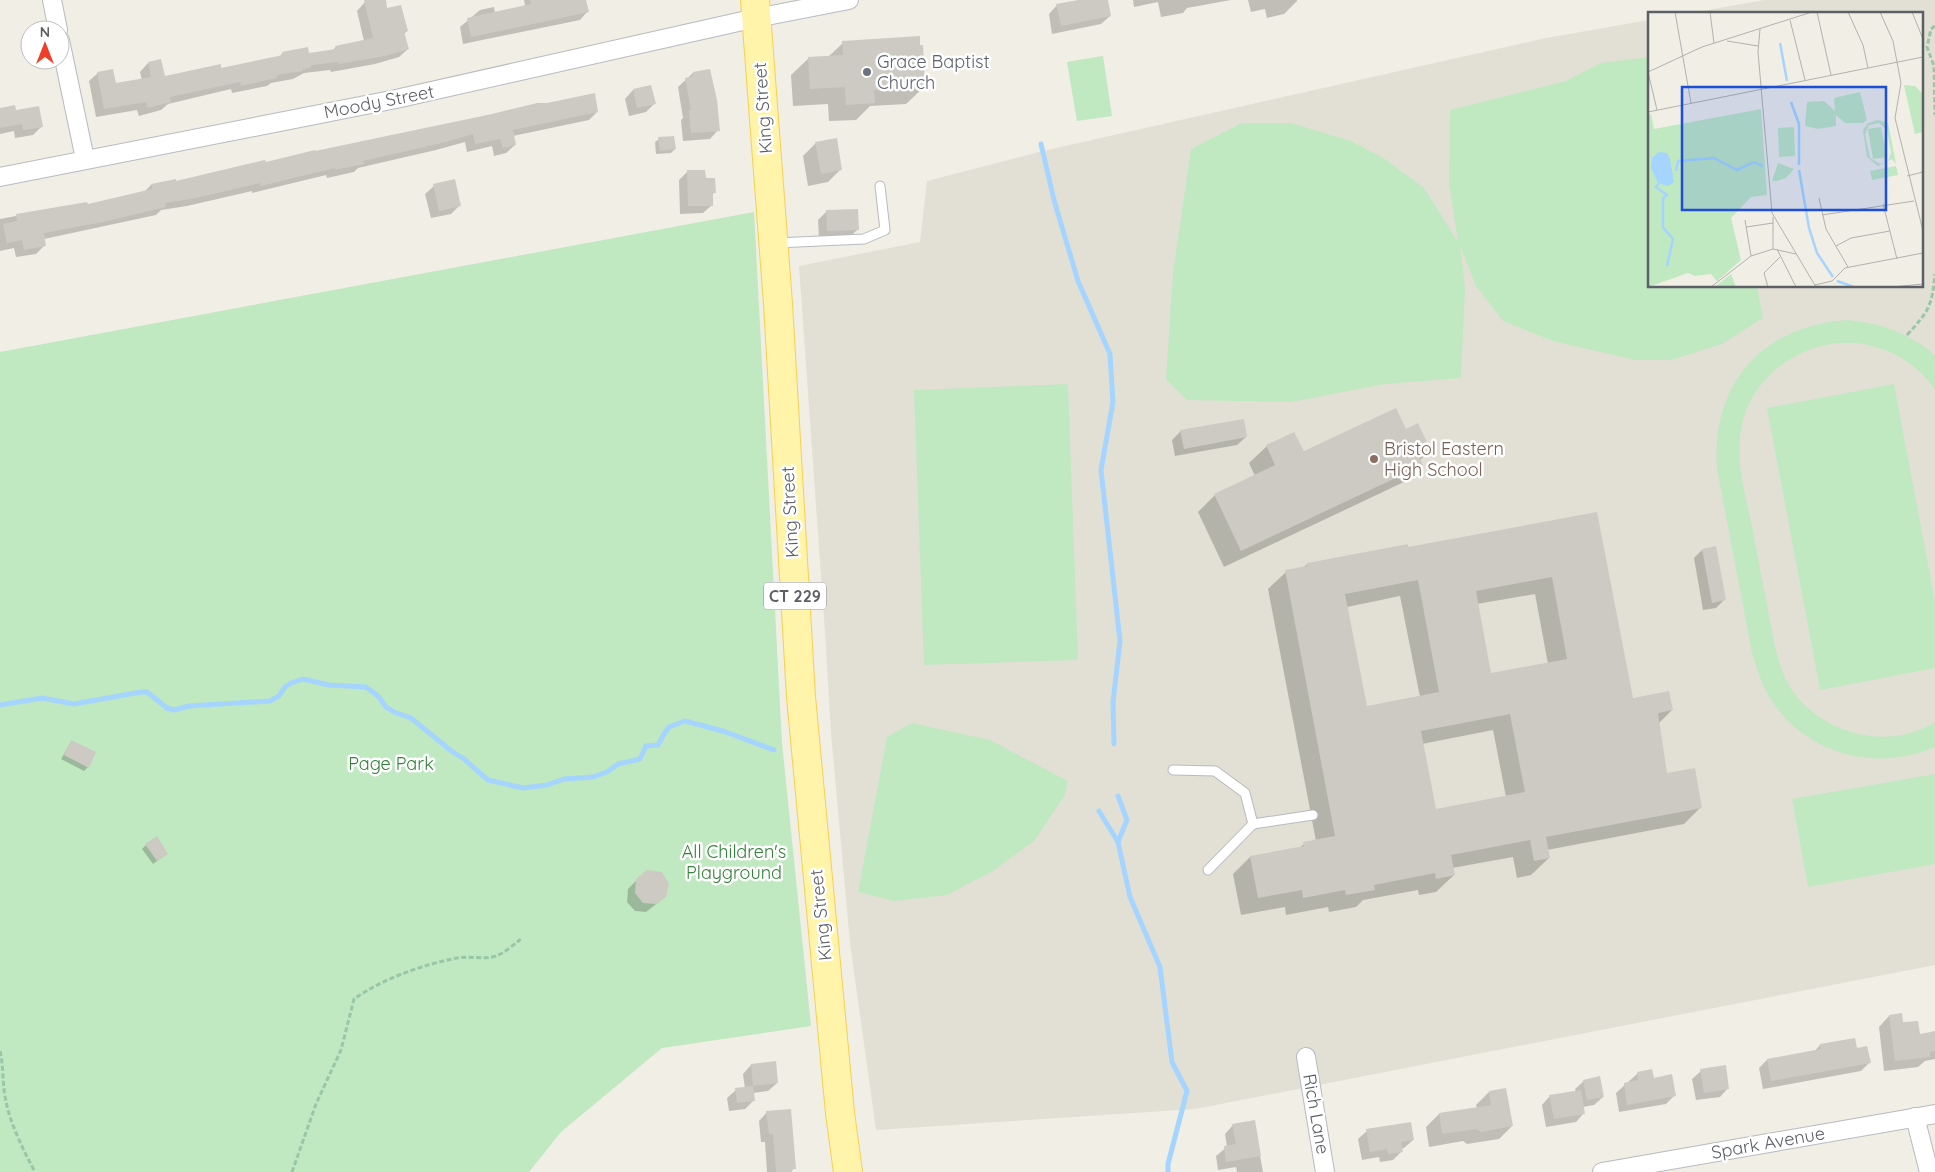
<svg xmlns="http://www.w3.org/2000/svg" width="1935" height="1172" font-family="Quicksand,sans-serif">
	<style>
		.education { fill: #e2e0d5 }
		.green { fill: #c0e8c1 }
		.shadow { fill: #0003; fill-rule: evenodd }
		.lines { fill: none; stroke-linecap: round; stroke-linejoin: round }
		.stream { stroke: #a5d5ff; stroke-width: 5 }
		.building { fill: #cdcac4; fill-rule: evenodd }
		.lane-casing { stroke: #b7babf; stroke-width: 11 }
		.street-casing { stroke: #b7babf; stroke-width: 20 }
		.primary-casing { stroke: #f8cf55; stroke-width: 30 }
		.path { stroke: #97c7a7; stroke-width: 3; stroke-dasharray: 5 2.5; stroke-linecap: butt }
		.lane { stroke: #fff; stroke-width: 9 }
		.street { stroke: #fff; stroke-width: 18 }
		.primary { stroke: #fff4aa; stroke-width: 28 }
		.worship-dot { fill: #6b7280; stroke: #fff; stroke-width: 2 }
		.education-dot { fill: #8d6e63; stroke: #fff; stroke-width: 2 }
		.labels { text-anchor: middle; stroke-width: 5; stroke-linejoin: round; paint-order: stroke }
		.shield { fill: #fff; stroke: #8d9094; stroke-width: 1 }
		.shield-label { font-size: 16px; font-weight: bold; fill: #5c6066 }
		.worship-label { font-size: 18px; fill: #5b616d; stroke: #fff; text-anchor: start }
		.street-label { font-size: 18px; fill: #5c6066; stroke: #fff }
		.education-label { font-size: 18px; fill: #785e54; stroke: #fff; text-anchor: start }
		.park-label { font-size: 18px; fill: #308236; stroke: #fff }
		.inset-river { fill: none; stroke: #a5d5ff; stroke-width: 2.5 }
		.inset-road { fill: none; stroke: #b1b1ae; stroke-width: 1 }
		.view { fill: #1d4ed8; fill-opacity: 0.15; stroke: #1d4ed8; stroke-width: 2.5 }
		.inset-edge { fill: none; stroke: #5c6066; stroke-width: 2.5 }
	</style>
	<rect width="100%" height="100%" fill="#f0eee5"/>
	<polygon class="education" points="1764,0 1935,0 1935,965 1195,1109 876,1130 850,943 831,733 825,632 799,266 920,242 927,181 1043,151 1546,38 1649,20 1649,286 1921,286 1921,14 1686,14"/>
	<g class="green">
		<polygon points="1103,56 1112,116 1077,121 1067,62"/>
		<polygon points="1649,57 1649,286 1757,286 1763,318 1722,344 1671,360 1635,360 1553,341 1503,321 1476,286 1460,246 1465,286 1461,378 1385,384 1291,402 1187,400 1166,379 1173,273 1191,149 1242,123 1291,123 1351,141 1385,159 1424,188 1458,242 1449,183 1450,110 1566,81 1601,63"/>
		<polygon points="754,212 782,743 811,1026 662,1048 561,1132 529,1172 0,1172 0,352"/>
		<path d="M1847,320c34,3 62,13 88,35v35c-20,-31 -58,-49 -94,-47 -51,3 -97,43 -101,95 -3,28 5,56 11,83 8,42 16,84 24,126 4,16 9,32 19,46 32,42 95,58 141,29v25c-55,24 -121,10 -158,-39 -13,-16 -19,-35 -25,-55l-35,-184c-6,-86 45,-143 130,-149z"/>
		<polygon points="1068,384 1078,660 924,665 914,390"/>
		<polygon points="1894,384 1935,601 1935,668 1820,690 1767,408"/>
		<polygon points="912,723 990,740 1068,781 1065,795 1035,840 993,871 947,895 894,901 858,892 887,737"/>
		<polygon points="1935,774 1935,864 1808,887 1792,799"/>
	</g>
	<g class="shadow">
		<polygon points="375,0 384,0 386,10 407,31 404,34 408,49 399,57 375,64 331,72 330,70 304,73 293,79 271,83 267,86 232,93 231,89 168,104 161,110 139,116 137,110 96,117 89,81 98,73 115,85 142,80 140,72 148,63 160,61 164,78 220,69 279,57 283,53 308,55 332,51 336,47 364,41 357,11 365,2"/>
		<polygon points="524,0 584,0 587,12 580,20 463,44 460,27 480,10 494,7 495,13 523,7 525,5"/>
		<polygon points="1085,0 1107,0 1110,16 1101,24 1052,34 1049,14 1057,5"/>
		<polygon points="1133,0 1231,0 1187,8 1183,13 1161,17 1158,2 1134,7"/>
		<polygon points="1248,0 1297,0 1297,1 1284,14 1267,18 1265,9 1251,12"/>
		<polygon points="843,43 924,87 906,104 870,106 856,120 829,121 828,104 793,106 791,75 809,58 828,57"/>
		<polygon points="693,73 718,130 710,139 683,141 681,120 683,118 678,87"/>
		<polygon points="633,90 654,104 646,112 629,116 625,99"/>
		<polygon points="0,109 15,112 42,126 33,135 15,138 14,131 0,134"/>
		<polygon points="597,112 589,120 513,136 515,145 506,153 494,156 492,146 467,152 465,142 436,150 358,168 354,172 327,178 326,175 252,193 252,191 187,206 161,210 156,215 44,239 45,245 36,254 16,257 14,248 0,251 0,219 86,203 87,205 144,192 151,185 175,180 175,182 265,164"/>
		<polygon points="659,139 675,149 671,153 656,154 655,142"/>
		<polygon points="816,143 841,169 828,182 808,186 803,156"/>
		<polygon points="688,171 704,179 714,193 712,195 712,205 703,213 680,214 679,180"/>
		<polygon points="434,186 460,205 451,214 431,218 425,194"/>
		<polygon points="827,211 857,230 849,238 819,239 818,220"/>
		<polygon points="1405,430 1429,451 1419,461 1422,465 1404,482 1224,567 1198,512 1215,495 1255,476 1249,463 1267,446 1303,453"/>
		<polygon points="1181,431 1246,437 1237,445 1175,456 1172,440"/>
		<path d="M1596,513l36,186 40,11 -14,14 8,51 35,32 -17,17 -137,26 2,8 -18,17 -14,3 -4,-21 -61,11 2,7 -18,17 -17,3 -1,-5 -55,10 -7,7 -27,5 -1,-5 -42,8 -1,-8 -44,8 -8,-41 17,-17 49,-9 5,-4 12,-3 -48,-252 18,-17 17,-4 4,-4 100,-15zM1535,594l13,70 -58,10 -13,-70zM1400,596l20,101 -54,11 -19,-101zM1493,730l13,67 -71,13 -13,-66z"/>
		<polygon points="1702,550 1724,600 1716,608 1703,610 1694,558"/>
		<polygon points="71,742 88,767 84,771 61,759"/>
		<polygon points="146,845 167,854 153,864 142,849"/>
		<polygon points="637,880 665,897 646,912 635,911 627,902 628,889"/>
		<polygon points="1889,1016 1919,1035 1935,1033 1935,1059 1925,1061 1918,1067 1884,1071 1879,1027"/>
		<polygon points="1854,1039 1856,1049 1869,1063 1861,1071 1763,1089 1759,1068 1767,1060 1814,1052 1820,1045"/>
		<polygon points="774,1063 777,1083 768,1091 753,1093 754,1100 745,1109 729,1111 727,1098 736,1090 745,1089 743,1074 751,1065"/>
		<polygon points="1701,1071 1728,1088 1720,1097 1696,1100 1692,1079"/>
		<polygon points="1637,1074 1653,1079 1675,1095 1666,1104 1619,1112 1616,1093"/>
		<polygon points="1584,1081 1603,1097 1594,1105 1583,1107 1584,1113 1576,1122 1546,1127 1542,1105 1550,1096 1576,1092 1575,1089"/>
		<polygon points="1489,1092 1512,1126 1499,1139 1467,1144 1463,1141 1429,1147 1426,1127 1439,1114 1477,1108 1476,1105"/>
		<polygon points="767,1112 794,1168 791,1172 767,1172 765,1142 761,1142 759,1121"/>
		<polygon points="1254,1122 1263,1172 1237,1172 1236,1167 1218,1170 1216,1156 1227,1147 1225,1134 1233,1125"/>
		<polygon points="1367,1131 1413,1140 1404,1148 1401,1149 1402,1151 1393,1160 1380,1162 1379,1157 1362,1160 1358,1139"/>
	</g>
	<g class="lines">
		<g class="stream">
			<polyline points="1041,144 1054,200 1078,281 1110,354 1113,402 1101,470 1120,641 1113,702 1114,744"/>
			<polyline points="0,705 42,698 74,704 141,692 147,692 167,708 174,710 189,706 270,701 279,696 285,687 291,683 303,679 329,685 366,687 378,696 386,707 394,712 411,718 450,750 464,759 488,780 523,788 547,785 564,779 593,777 607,772 618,764 640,759 646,746 658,745 664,734 669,727 685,721 723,731 774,750"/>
			<polyline points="1118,796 1127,820 1118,842 1130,897 1160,967 1172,1062 1187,1091 1168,1164 1168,1172"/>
			<polyline points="1099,811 1118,842"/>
		</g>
	</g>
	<g class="building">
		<polygon points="364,0 386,0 387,8 401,5 408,31 404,32 409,49 385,56 339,64 339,62 312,65 310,68 303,69 303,71 277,75 277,78 241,86 240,82 170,97 171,102 147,108 146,102 104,109 97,72 113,69 116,83 151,77 148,62 161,59 165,76 221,64 221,68 283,55 282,52 308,47 309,53 336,49 335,46 373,38"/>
		<polygon points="530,0 586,0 589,12 471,37 467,18 531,4"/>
		<polygon points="1078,0 1108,0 1111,16 1061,26 1056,4"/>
		<polygon points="920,36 920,45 923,45 925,87 874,90 875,103 846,105 845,87 810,89 808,57 843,55 842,41"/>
		<polygon points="710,69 717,100 720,131 691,133 689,110 691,110 685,78 693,76 693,72"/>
		<polygon points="651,85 656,104 637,108 633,89"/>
		<polygon points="595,93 598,112 513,130 516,145 503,148 500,139 475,144 473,134 446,142 363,161 364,164 335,170 335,168 261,186 260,183 196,198 165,203 166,207 103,222 44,233 46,246 24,250 22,240 7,243 3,224 17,221 16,214 87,202 88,204 152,189 151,184 176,179 176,181 265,160 266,162 315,150 315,151 492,114 537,103 547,103"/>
		<polygon points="15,105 16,110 39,106 43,127 23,130 22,124 0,128 0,108"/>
		<polygon points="674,136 676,149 660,151 658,137"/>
		<polygon points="837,138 842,170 821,174 815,142"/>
		<polygon points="687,170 705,170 706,178 715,178 716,193 713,193 713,206 688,206"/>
		<polygon points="455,179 461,206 439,211 433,184"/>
		<polygon points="858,209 859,230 827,231 826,210"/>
		<polygon points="1396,408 1406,429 1418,423 1431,451 1419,457 1423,465 1241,551 1214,494 1275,465 1266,445 1294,432 1304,451"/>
		<polygon points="1244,419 1247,437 1184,449 1180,430"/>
		<path d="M1597,512l36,186 36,-7 4,19 -15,3 9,60 28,-5 7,40 -156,29 4,21 -16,3 -4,-21 -79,15 4,20 -19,4 -1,-6 -61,12 1,5 -29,5 -1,-5 -42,8 -1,-8 -44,8 -8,-42 54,-10 -1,-4 32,-6 -50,-266 22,-4v-3l101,-19v3zM1552,577l15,82 -76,14 -15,-82zM1418,580l21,112 -72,14 -22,-112zM1510,714l15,78 -89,17 -15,-78z"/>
		<polygon points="1716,546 1726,600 1712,603 1702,549"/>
		<polygon points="71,740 96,752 89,768 64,755"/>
		<polygon points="157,836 168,854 157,861 145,844"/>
		<polygon points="647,870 662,872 669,884 666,897 656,904 643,903 635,893 636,879"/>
		<polygon points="1902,1013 1903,1022 1918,1021 1920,1034 1935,1031 1935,1051 1930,1052 1930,1057 1895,1061 1889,1015"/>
		<polygon points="1855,1038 1857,1048 1867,1046 1871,1063 1771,1081 1767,1059 1821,1049 1820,1044"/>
		<polygon points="776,1061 778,1083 753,1086 751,1064"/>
		<polygon points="1726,1065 1729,1089 1704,1093 1700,1069"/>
		<polygon points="1652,1069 1654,1078 1672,1074 1676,1096 1627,1105 1624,1083 1638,1080 1637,1072"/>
		<polygon points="1600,1076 1604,1097 1587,1100 1583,1080"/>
		<polygon points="753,1086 755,1101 737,1103 735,1088"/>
		<polygon points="1506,1088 1513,1126 1481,1132 1476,1129 1442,1134 1439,1113 1491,1105 1489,1091"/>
		<polygon points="1581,1090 1585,1114 1554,1119 1549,1095"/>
		<polygon points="791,1109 796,1169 792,1169 792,1172 776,1172 773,1134 769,1134 766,1111"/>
		<polygon points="1255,1120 1261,1156 1226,1162 1224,1146 1236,1144 1232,1124"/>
		<polygon points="1411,1122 1414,1140 1401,1142 1403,1152 1388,1154 1387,1149 1370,1152 1366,1129"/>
	</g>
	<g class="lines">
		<defs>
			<g id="lane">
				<polyline points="776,243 864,239 885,230 880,186"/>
				<polyline points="1173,770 1215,771 1245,793 1253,824 1208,870"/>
				<polyline points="1253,824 1313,815"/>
			</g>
			<g id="street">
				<polyline points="52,0 58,30"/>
				<polyline points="60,40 85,159"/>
				<polyline points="0,177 396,99 756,18 849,0"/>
				<polyline points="1306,1057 1325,1172"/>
				<polyline points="1915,1117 1929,1172"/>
				<polyline points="1602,1172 1935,1114"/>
			</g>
			<polyline id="primary" points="755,0 778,304 801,697 840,1113 848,1172"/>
		</defs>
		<use href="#lane" class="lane-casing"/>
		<use href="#street" class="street-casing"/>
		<use href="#primary" class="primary-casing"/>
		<g class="path">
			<polyline points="1935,26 1931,29 1927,47 1934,66 1935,115"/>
			<path d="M1907,335c22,-24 25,-29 28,-61"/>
			<path d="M0,1051c4,17 2,33 6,50 3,20 19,53 29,71"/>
			<path d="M292,1172l24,-68 25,-54 13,-51c30,-21 68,-34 103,-41 12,-2 24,1 35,-1 11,-2 21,-12 29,-18"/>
		</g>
		<use href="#lane" class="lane"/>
		<use href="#street" class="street"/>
		<use href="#primary" class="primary"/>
	</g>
	<circle class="worship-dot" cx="867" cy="72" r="5"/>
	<circle class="education-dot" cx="1374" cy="459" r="5"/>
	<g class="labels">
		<rect class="shield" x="764" y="582.5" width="62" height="27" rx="4"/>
		<g class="shield-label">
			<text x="795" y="602">CT 229</text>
		</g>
		<g class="worship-label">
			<text x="877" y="68">Grace Baptist<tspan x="877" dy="21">Church</tspan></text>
		</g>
		<g class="street-label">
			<text transform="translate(379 102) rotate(-11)" y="6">Moody Street</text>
			<text transform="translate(763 108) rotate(-94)" y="6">King Street</text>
			<text transform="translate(790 512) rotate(-93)" y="6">King Street</text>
			<text transform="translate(821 915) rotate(-96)" y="6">King Street</text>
			<text transform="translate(1316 1114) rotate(80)" y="6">Rich Lane</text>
			<text transform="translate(1768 1143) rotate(-10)" y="6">Spark Avenue</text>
		</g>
		<g class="education-label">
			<text x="1384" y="455">Bristol Eastern<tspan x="1384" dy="21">High School</tspan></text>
		</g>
		<g class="park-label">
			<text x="391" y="770">Page Park</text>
			<text x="734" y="858">All Children's<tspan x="734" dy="21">Playground</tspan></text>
		</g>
	</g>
	<g transform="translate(1648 12)">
		<rect width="275" height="275" fill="#f0eee5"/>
		<path d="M256,73l11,1 8,8v38l-8,2zM212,80l7,28 -4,3h-18l-9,-8v11l-18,3 -13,-3 2,-24 17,-1 11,10 -1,-13zM113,97l6,86 -16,2 -20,21 10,42 -24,21 -6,-7 -16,2 -7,-3 -40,14v-172l3,-1 3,15zM230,108l10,3 8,41 -4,-5 -14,7 -11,-9 -4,-27 5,-7zM231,111l8,7 4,23 -3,8 -8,3 -10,-6 -5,-24 4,-9zM146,115l1,29 -16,1 -1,-29zM233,115l6,30 -14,2 -5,-30zM130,151l16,6 -8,9 -10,3h-4zM248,154l2,9 -26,5 -2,-9zM83,262l5,13h-20v-1z" fill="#c0e8c1" fill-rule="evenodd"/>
		<path d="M11,140l8,1 3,6 4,23 -6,4 -10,-3 -7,-15 1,-10z" fill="#a5d5ff"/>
		<path class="inset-river" d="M132,31l7,38M143,90l8,22v41M151,158l10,58 8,25 16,24M28,159l2,-10 36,-3 23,12 17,-8 9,4M11,171l-3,4 11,8 -4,3v29l10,12 -6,27M189,269l17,6"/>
		<path class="inset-road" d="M27,0l16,91M62,0l4,31M169,0l14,63M200,0l15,33 5,23M232,0l13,29 8,42 -6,35 28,113M264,0l11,27M142,8l15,60M112,17l-2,23 14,161 44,74M79,29l31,5M0,60l9,38M0,60l54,-25 110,-35M0,100l275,-55M259,164l16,-4M171,186l7,31 22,38M235,192l14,55M174,203l92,-14M125,205v32M97,208l6,36M98,215l27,-4M188,234l15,-8 39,-7M129,237l19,38M167,273l17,-4 13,-13 78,-15M63,275l40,-31 22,-7 23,5M120,275l-4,-14 16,-16M244,275l31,-3"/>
		<path class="view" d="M34,75h204v123h-204z"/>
		<rect width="275" height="275" class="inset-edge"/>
	</g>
	<g transform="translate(45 45)"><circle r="24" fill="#ffffff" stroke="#bebfc2"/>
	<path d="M0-4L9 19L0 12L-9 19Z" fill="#f13e29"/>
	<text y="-8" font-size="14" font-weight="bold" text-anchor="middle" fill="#5c6066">N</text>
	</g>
</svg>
